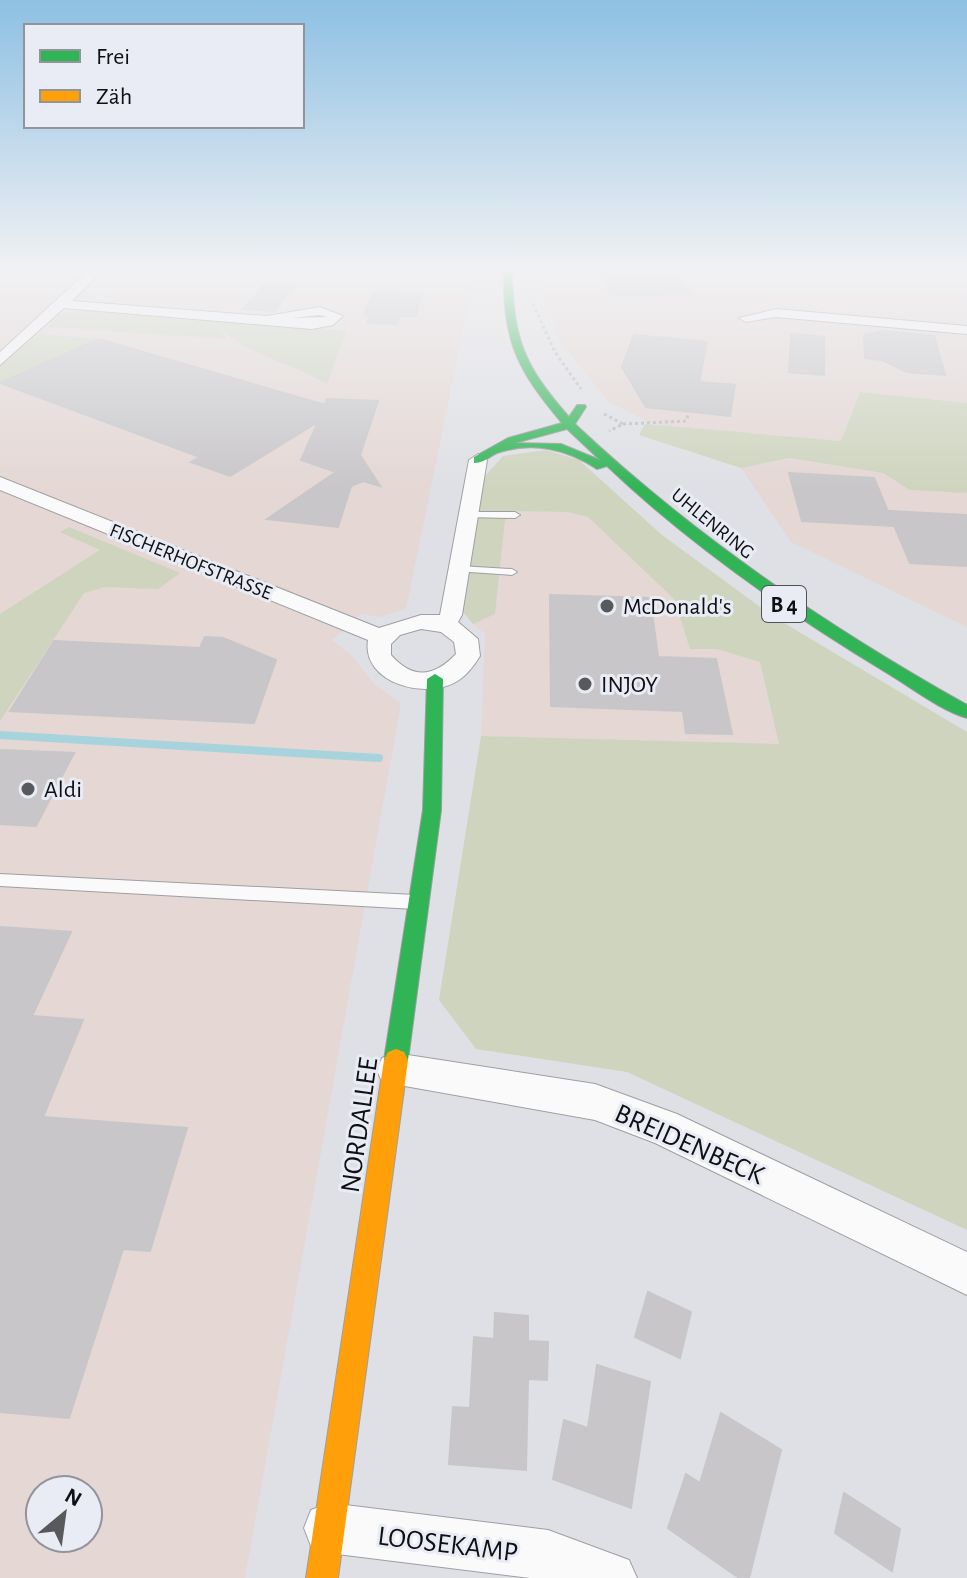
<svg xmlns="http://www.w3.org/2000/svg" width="967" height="1578" font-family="'Alegreya Sans',sans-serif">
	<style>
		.commercial { fill: #e4d7d4; fill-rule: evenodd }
		.green { fill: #ced4be }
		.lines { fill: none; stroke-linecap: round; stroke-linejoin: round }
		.stream { stroke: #a6d3dc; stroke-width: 8 }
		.building { fill: #c8c6c8; stroke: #c7c6c8; stroke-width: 2 }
		.lane-casing { stroke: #9e9fa2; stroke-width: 2 }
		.street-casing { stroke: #9e9fa2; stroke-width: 2 }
		.fast-casing { stroke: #9e9fa2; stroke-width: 2 }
		.slow-casing { stroke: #9e9fa2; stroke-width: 2 }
		.path { stroke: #bebec0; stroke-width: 3; stroke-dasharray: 3 3; stroke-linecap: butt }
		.lane { fill: #fafafb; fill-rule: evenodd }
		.street { fill: #fafafb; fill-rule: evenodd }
		.fast { fill: #30b455; fill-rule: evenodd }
		.slow { fill: #ff9f0a; fill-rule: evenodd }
		.poi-dot { fill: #58595c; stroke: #e9ecf5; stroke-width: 3 }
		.labels { text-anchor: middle; stroke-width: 6; stroke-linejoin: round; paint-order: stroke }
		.far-street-label { font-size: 20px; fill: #0f1013; stroke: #e9ecf5 }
		.shield { fill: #e9ecf5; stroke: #505257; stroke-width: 2 }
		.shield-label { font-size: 22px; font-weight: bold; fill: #0f1013 }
		.poi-label { font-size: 24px; fill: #0f1013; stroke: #e9ecf5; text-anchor: start }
		.near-street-label { font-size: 28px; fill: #0f1013; stroke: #e9ecf5 }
	</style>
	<rect width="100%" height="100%" fill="#dfe0e5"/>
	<g class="commercial">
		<path d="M0,268h476l-70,341 -26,8 -19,-3 -29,26 20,16 22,28 27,19 -156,875h-245zM40,1490h48v48h-48z"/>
		<polygon points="536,268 967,268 967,403 860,392 841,441 655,425 609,402 562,344 546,307"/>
		<polygon points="789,458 883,473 910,490 967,493 967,627 791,542 741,468"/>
		<polygon points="506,511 567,512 588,517 674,599 690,649 717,648 760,662 779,744 481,736 485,634 473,624 495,614"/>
	</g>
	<g class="green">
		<path d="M82,309l264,22 -19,53c-38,-23 -76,-27 -108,-56l8,11 -179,-12 8,-12z"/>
		<polygon points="39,334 99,339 0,382 0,365"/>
		<polygon points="860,392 967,403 967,493 910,490 883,473 789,458 741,468 639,435 645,424 841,441"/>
		<polygon points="546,450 579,460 662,535 774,617 967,732 967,1230 627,1072 476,1049 439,1000 481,736 779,744 760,662 717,649 690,649 674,599 588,517 567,512 506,511 495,614 473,624 463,612 485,476 503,456"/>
		<polygon points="69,527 180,573 158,589 105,587 84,593 0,721 0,614 100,550 60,532"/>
	</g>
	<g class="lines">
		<polyline class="stream" points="0,735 379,758"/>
	</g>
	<g class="building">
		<polygon points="599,268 673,268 689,294 611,296"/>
		<polygon points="264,285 294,286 275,311 243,309"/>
		<polygon points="373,293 422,294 416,316 400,316 397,324 367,323 370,315 364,314"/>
		<polygon points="882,331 934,336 945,375 907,372 882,360 865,358 864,335"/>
		<polygon points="791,334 824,337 824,375 789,372"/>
		<polygon points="634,335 707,342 699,382 735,385 730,416 646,407 622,367"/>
		<polygon points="99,339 325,405 327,399 378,401 360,455 380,486 363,481 351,486 338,527 267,519 336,472 301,460 318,422 230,476 191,462 200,457 0,383"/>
		<polygon points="789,473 874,478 894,526 802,521"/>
		<polygon points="888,511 967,515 967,566 910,563"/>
		<polygon points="550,595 650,598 658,657 716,659 732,734 686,733 683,711 551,706"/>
		<polygon points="205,637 223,638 276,660 254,723 10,711 54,641 200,648"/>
		<polygon points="0,750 74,753 36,826 0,824"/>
		<polygon points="0,927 71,932 32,1016 83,1020 43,1117 187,1128 150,1251 123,1249 69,1418 0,1412"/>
		<polygon points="648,1292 691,1312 680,1358 635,1337"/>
		<polygon points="495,1313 528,1316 528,1341 548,1342 547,1380 528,1379 526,1470 449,1464 453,1407 470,1408 474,1337 494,1339"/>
		<polygon points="597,1365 650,1382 631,1508 553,1479 564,1420 588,1428"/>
		<polygon points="721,1413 781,1450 749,1578 739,1578 668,1528 686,1474 700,1483"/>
		<polygon points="844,1493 900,1529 892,1571 835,1533"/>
	</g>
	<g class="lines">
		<defs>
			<g id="lane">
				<polygon points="470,512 515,512 520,515 515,518 466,517 465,515"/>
				<polygon points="459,566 512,569 517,572 512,575 455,571 455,567"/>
				<polygon points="0,874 415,895 421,897 423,902 421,907 415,909 0,886"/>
			</g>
			<g id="street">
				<path d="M91,268h14l-33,33 195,15 53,-9 23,9 -10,9 -21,4 -248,-21 -64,57v-13zM320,315l7,2 -35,1z"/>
				<polygon points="776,309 967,326 967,334 776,317 746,322 739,318"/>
				<path d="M478,454l9,6 -25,155 -4,7 20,17 2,17c-5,8 -13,19 -21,24 -30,21 -98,4 -91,-40l-368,-150v-13l379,151 42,-13h19l29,-155zM421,629l20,3 13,10 2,12c-22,23 -43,26 -65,1v-11l9,-9z"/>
				<polygon points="395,1053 595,1084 677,1114 967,1252 967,1295 655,1143 595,1120 382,1082 377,1070 382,1058"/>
				<polygon points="329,1503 548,1530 629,1560 637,1578 530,1578 329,1553 311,1546 304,1528 311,1510"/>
			</g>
			<g id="fast">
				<path d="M504,268h8c1,71 11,96 57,149l8,-12h8l1,2 -11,17c119,112 250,201 392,281v13c-27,-8 -55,-30 -80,-45 -99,-60 -196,-127 -280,-207l-10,3c-30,-20 -65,-28 -100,-16 -9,4 -13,10 -23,10v-6l34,-19 54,-15c-47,-56 -59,-82 -58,-155zM567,429l33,31 -39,-16 -46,-1z"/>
				<polygon points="435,674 443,679 441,810 408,1060 404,1068 396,1071 388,1068 384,1060 423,810 427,679"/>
			</g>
			<polygon id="slow" points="396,1049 404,1052 408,1060 338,1578 306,1578 384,1060 388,1052"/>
		</defs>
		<use href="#lane" class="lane-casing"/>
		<use href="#street" class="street-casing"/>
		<use href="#fast" class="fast-casing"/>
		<use href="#slow" class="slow-casing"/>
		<g class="path">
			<polyline points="533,304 555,352 581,389"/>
			<polyline points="604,414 623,424 609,431"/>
			<polyline points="623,424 686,421 688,415"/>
		</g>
		<use href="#lane" class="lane"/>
		<use href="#street" class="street"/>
		<use href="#fast" class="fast"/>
		<use href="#slow" class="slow"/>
	</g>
	<linearGradient id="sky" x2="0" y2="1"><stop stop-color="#8dc0e3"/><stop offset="0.55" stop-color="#f1f1f3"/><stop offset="1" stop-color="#f1f1f3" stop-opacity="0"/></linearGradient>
	<rect width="967" height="489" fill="url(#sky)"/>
	<g class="poi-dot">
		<circle cx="607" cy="606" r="8"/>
		<circle cx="585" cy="684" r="8"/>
		<circle cx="28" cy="789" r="8"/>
	</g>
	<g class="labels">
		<g class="far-street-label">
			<text transform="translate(713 523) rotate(39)" y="7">UHLENRING</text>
			<text transform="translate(191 561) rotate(22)" y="7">FISCHERHOFSTRASSE</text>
		</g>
		<rect class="shield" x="762" y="586" width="44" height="36" rx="6"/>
		<g class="shield-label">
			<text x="784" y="612">B 4</text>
		</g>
		<g class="poi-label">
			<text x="623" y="614">McDonald's</text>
			<text x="601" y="692">INJOY</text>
			<text x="44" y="797">Aldi</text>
		</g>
		<g class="near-street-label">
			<text transform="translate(358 1125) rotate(-82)" y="10">NORDALLEE</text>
			<text transform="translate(690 1143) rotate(24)" y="10">BREIDENBECK</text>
			<text transform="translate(448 1543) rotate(7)" y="10">LOOSEKAMP</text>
		</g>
	</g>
	<rect x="24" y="24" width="280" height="104" fill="#e9ecf5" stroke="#92949b" stroke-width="2"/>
	<rect x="40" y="50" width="40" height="12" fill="#30b455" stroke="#92949b" stroke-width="2"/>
	<text x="96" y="64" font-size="24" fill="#0f1013">Frei</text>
	<rect x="40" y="90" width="40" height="12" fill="#ff9f0a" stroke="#92949b" stroke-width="2"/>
	<text x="96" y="104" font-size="24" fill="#0f1013">Zäh</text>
	<g transform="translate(64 1514) rotate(29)"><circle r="38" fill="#e9ecf5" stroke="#92949b" stroke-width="2"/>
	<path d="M0-6L14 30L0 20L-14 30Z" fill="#58595c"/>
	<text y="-12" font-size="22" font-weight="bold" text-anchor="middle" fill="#0f1013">N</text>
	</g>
</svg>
